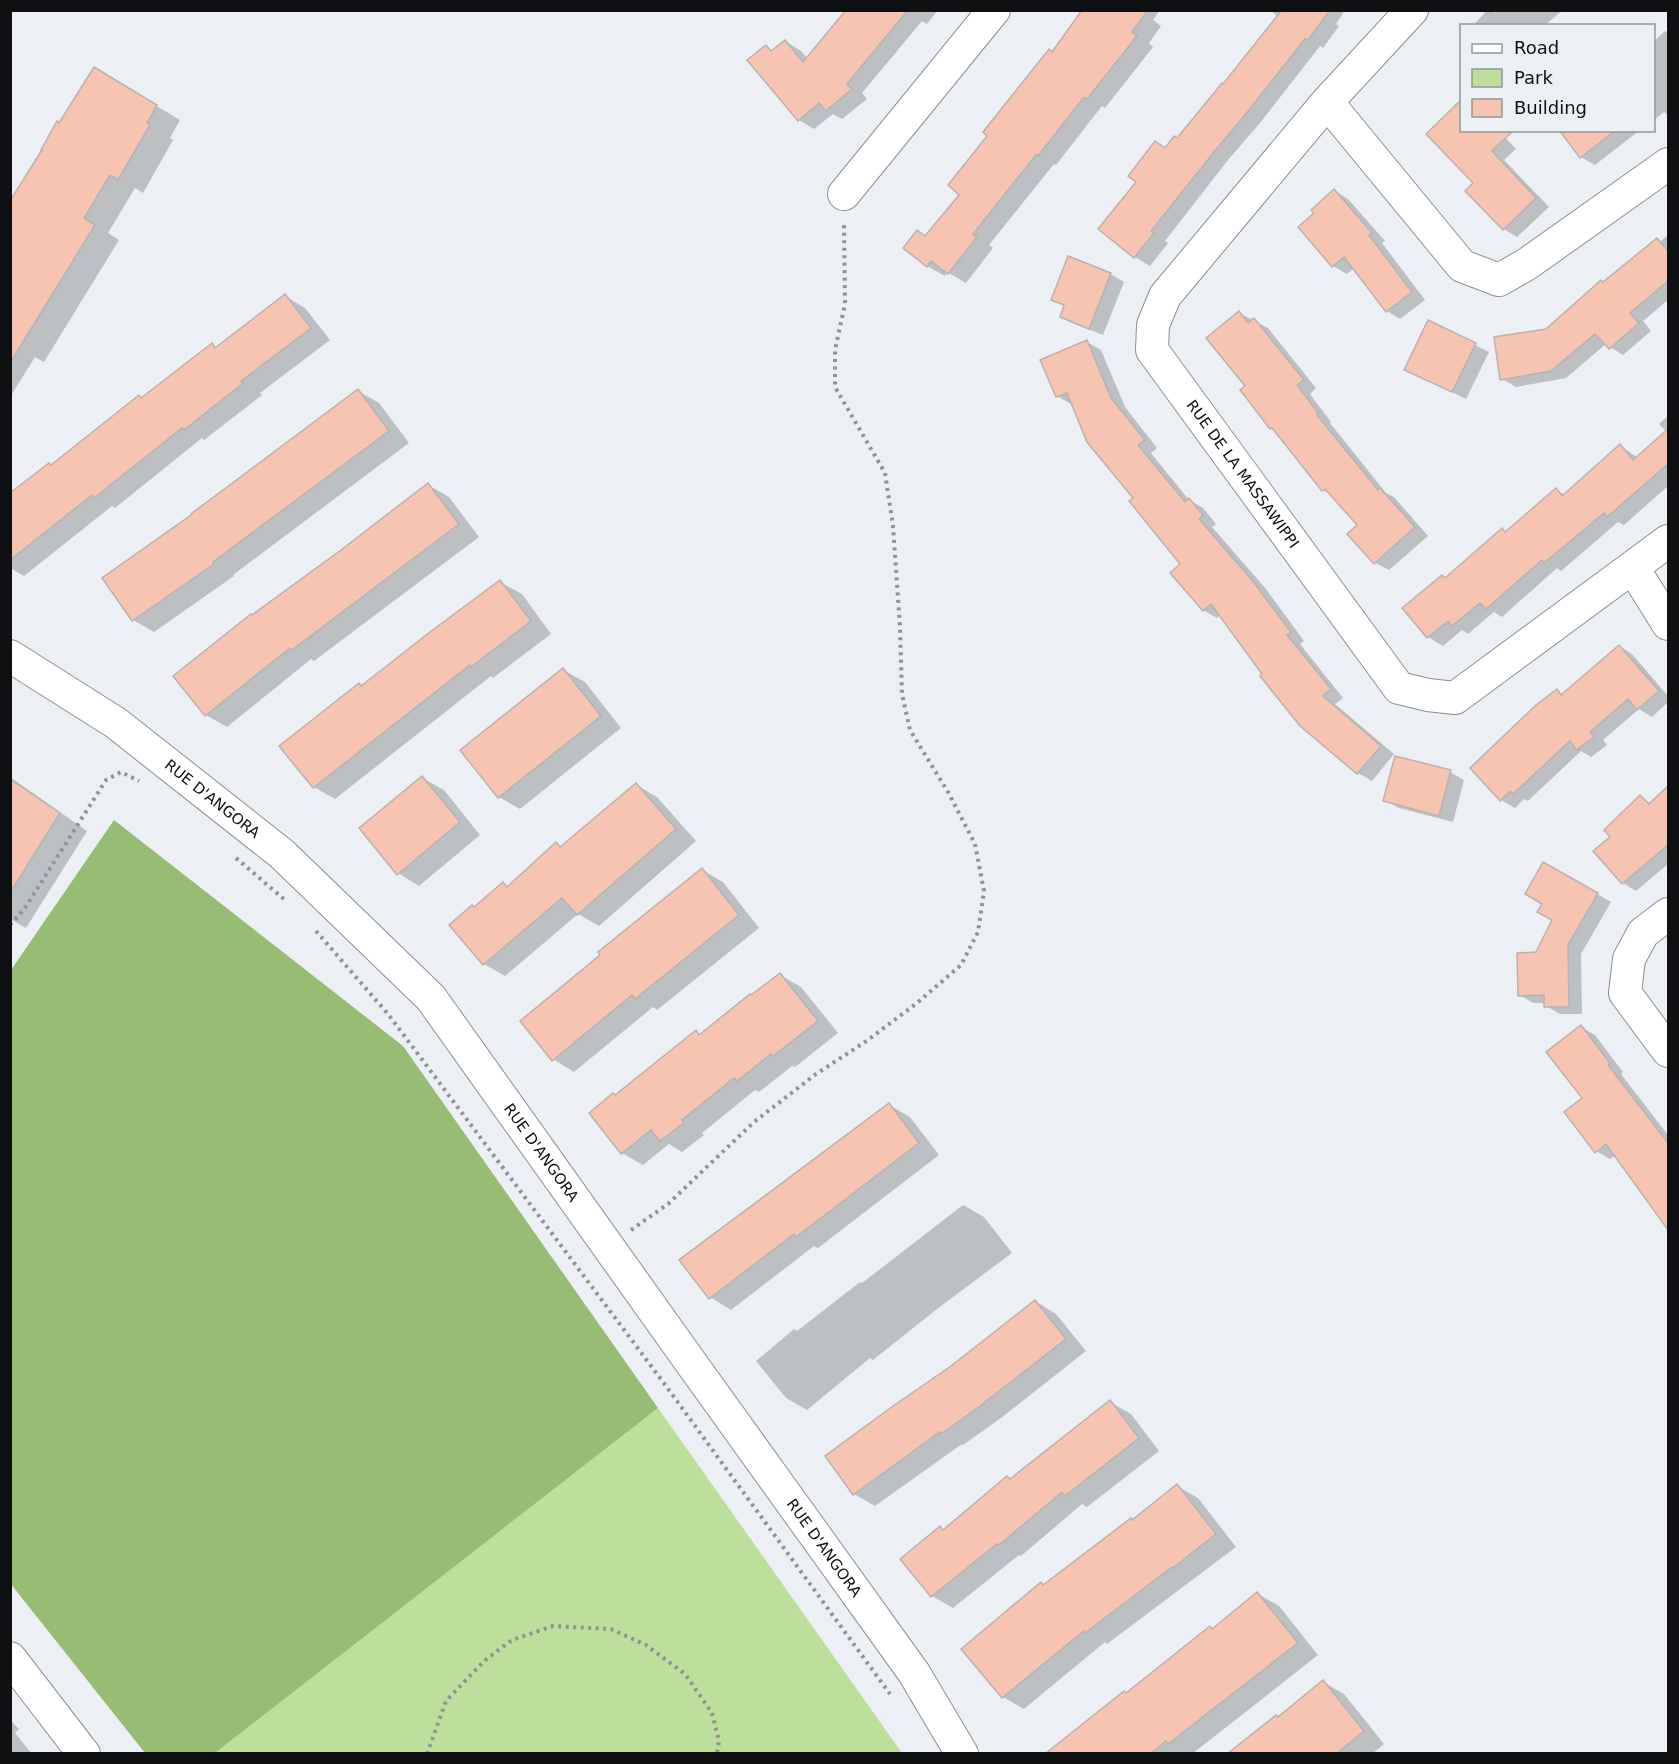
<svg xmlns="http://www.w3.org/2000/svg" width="1679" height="1764" font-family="'DejaVu Sans',sans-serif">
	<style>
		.green { fill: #bcdf9b }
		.forest { fill: #97bc73 }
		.shadow { fill: #0003 }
		.building { fill: #f7c4b2; stroke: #b8b2b0; stroke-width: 1.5 }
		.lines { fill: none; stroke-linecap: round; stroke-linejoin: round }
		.minor-casing { stroke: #8c8f94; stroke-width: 34 }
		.path { stroke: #909295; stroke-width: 4; stroke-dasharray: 3 4.5; stroke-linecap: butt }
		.minor { stroke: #fff; stroke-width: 32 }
		.labels { text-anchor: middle; stroke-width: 6; stroke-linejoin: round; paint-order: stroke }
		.street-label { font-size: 15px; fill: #0f1011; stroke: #ecf0f4 }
	</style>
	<rect width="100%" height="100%" fill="#ecf0f4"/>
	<polygon class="green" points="658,1408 902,1753 215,1753"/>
	<polygon class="forest" points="114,820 403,1046 658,1408 215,1753 145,1753 10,1583 11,970"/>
	<g class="shadow">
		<polygon points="848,10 938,10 927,24 922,21 862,93 867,99 842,119 833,114 814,129 799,120 766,47 773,51 785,41 801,51 808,59"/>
		<polygon points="1084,10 1160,10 1153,20 1161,26 1149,43 1153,47 1105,108 1102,106 1056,165 1054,164 989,245 993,248 966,283 947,272 945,276 927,266 927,237 961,195 1053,53"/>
		<polygon points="1270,10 1345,10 1336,24 1339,26 1323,48 1320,46 1260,123 1228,160 1165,241 1168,243 1150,266 1135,257 1100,229 1138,182 1156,142 1166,148 1178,139 1278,17"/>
		<polygon points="1487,10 1491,10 1496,13 1498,10 1563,10 1544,26 1473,26"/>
		<polygon points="1665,31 1668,33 1668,112 1667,114 1664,112 1654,120 1654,41"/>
		<polygon points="118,83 180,120 170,138 173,140 143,193 135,188 108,233 119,240 44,362 35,357 10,397 10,204 60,125"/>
		<polygon points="1462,102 1462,130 1498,130 1516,149 1504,160 1549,207 1517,237 1504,229 1475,183 1428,134"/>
		<polygon points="1561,130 1640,130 1595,165 1581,157"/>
		<polygon points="1335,191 1348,199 1385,241 1382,243 1425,300 1400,319 1387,311 1354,268 1347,274 1333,266 1300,227 1316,213"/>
		<polygon points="1668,235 1668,300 1643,321 1651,331 1623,355 1610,347 1606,344 1566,378 1516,387 1502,379 1546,330 1658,240 1661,241"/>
		<polygon points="1110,274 1124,282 1103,335 1075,324 1061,316 1065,307 1053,299"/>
		<polygon points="285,296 305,308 330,340 260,393 262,395 204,440 202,438 115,508 112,506 24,576 10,568 10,495 52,466 139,397 143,399 212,345 218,348"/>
		<polygon points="1239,313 1268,328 1316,388 1310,394 1331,422 1330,423 1386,493 1394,497 1428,536 1389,570 1375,563 1359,525 1332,495 1323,490 1276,430 1271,428 1247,386"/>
		<polygon points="1429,322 1489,352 1466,399 1420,377"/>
		<polygon points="1087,342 1101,350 1125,407 1157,448 1151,453 1189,500 1203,508 1216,524 1212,527 1266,589 1304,641 1300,644 1343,698 1335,704 1394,754 1372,781 1358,773 1264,675 1220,615 1217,618 1203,610 1182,564 1135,499 1073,404 1071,404 1057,396"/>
		<polygon points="358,391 379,403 409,443 233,575 234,576 154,632 133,620 194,516"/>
		<polygon points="1668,416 1668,486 1624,525 1618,522 1561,571 1557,568 1502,617 1494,612 1468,634 1462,630 1443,646 1428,637 1446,579 1506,533 1556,490 1565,495 1621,446 1638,458 1667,432 1659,424"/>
		<polygon points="428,485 449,497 479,537 314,661 311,659 227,727 206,715 252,616"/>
		<polygon points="500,582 522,594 551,634 493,678 491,676 335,799 314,787"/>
		<polygon points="1619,646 1632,654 1668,696 1668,702 1652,717 1639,709 1603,740 1607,745 1591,757 1581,751 1528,801 1524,799 1515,808 1501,800 1557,691 1564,695"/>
		<polygon points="563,670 585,682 621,728 520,809 499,797"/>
		<polygon points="1450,772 1464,780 1453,822 1399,808 1385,800"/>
		<polygon points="10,777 87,831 26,928 10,919"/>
		<polygon points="422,778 444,790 480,835 419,886 398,873"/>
		<polygon points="636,785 657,797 696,841 599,926 578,914 505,976 484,964 475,909 503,884 508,887 556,844 562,847"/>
		<polygon points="1668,788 1668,864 1636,891 1623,883 1612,837 1640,797 1652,804"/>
		<polygon points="1544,864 1611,902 1581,954 1582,1014 1560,1014 1546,1006 1546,1003 1533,1003 1520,995 1536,954 1554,920 1544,903"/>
		<polygon points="702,870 723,882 759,928 657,1010 653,1007 574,1072 553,1059"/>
		<polygon points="780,975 801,987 838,1033 795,1067 792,1066 759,1092 755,1090 702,1133 704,1135 682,1152 669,1144 643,1165 622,1153 616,1096 696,1032 701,1035"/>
		<polygon points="1581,1027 1595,1035 1623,1072 1621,1074 1668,1135 1668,1227 1616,1155 1610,1159 1596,1151 1584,1099"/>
		<polygon points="889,1105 910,1117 939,1155 818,1248 814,1246 731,1310 710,1297"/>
		<polygon points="963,1205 984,1217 1012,1253 937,1309 873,1360 870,1358 807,1410 786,1398 756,1361 794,1329 797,1331 860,1282 862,1283"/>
		<polygon points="1035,1301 1056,1314 1086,1351 1001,1418 963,1445 962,1444 875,1506 854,1494 952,1367"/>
		<polygon points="1110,1402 1131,1414 1159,1451 1087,1507 1082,1504 1021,1556 1019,1555 953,1608 932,1596 940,1528 944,1530 1007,1477 1011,1479"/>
		<polygon points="1177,1486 1198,1498 1236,1547 1107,1644 1105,1642 1024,1709 1003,1697 963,1649 1044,1586 1133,1521"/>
		<polygon points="1258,1594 1279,1606 1318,1655 1192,1754 1047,1754 1213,1630"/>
		<polygon points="1323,1682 1344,1694 1384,1744 1372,1754 1229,1754 1279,1718"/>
		<polygon points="10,1720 19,1729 15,1733 32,1754 10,1754"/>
	</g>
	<g class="building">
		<polygon points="846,10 908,10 847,84 852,89 826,111 819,103 798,121 747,60 766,45 771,51 785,40 803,62"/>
		<polygon points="1082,10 1148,10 1132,32 1137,36 1087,99 1084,97 1038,156 1036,155 973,234 977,237 948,274 931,261 927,267 903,248 917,230 925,236 959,195 948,185 987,136 983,132 1049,49 1052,52"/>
		<polygon points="1282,10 1330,10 1308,40 1305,39 1245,115 1214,152 1151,231 1154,233 1134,258 1098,229 1136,182 1128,176 1155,141 1165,148 1174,136 1177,138 1222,83 1223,84"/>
		<polygon points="94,67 157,105 147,123 150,125 118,180 110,175 84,218 95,225 10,363 10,201 42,150 41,150 57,121 59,123"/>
		<polygon points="1461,100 1461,130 1514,130 1492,151 1536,198 1503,230 1465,191 1473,183 1426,134"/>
		<polygon points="1559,130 1616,130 1580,158"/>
		<polygon points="1334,189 1372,233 1369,235 1412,292 1386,312 1344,257 1332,267 1298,227 1314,213 1311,210"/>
		<polygon points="1657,238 1668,251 1668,281 1630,313 1639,323 1609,349 1595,334 1551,371 1500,380 1494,337 1546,329 1601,280 1603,282"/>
		<polygon points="1068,256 1111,273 1089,329 1060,317 1064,305 1051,300"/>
		<polygon points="285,294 311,328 241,381 243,383 184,430 182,428 94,498 92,495 10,560 10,493 49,463 51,465 139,395 141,398 212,343 215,348"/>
		<polygon points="1239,311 1248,323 1254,318 1304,380 1297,385 1318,413 1317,415 1378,490 1380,488 1415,527 1374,564 1347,534 1357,525 1325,489 1322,491 1272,428 1270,429 1240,390 1245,386 1206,338"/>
		<polygon points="1428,320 1476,343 1452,392 1404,370"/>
		<polygon points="1087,340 1111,398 1145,440 1138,445 1185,502 1189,498 1203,515 1199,519 1252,580 1291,632 1287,635 1331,689 1323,696 1381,746 1357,774 1300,726 1260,676 1262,674 1211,604 1203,611 1170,573 1180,564 1129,501 1133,498 1087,442 1067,393 1056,397 1040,360"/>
		<polygon points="358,389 389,431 213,562 214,564 132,621 102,578 191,515 191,514"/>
		<polygon points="1668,429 1668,464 1607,517 1604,513 1544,563 1542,560 1486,609 1480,603 1452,626 1448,621 1427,638 1402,608 1442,575 1445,578 1502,528 1505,532 1556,488 1562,496 1620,444 1633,460"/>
		<polygon points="428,483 459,524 292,650 290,648 205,716 173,676 251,614 252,615 341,550"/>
		<polygon points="500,580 531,621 471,667 470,665 313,788 279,746 359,683 361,686 430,632"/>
		<polygon points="1619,645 1659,691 1637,710 1628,699 1590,732 1594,737 1576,750 1570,741 1513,794 1510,791 1500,801 1470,768 1536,705 1557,689 1561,695"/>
		<polygon points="563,668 601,716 498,798 460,750"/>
		<polygon points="1395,756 1451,770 1439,816 1383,801"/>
		<polygon points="422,776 460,822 397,875 359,828"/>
		<polygon points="10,779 60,813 10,893"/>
		<polygon points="636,783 676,829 577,915 562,898 483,965 449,925 472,905 474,907 503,882 507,887 556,842 560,847"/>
		<polygon points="1668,786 1668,845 1622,884 1593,851 1610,837 1604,830 1640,795 1649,804"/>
		<polygon points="1543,862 1598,893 1568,945 1569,1007 1544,1007 1544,995 1518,996 1517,953 1536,952 1552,920 1537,912 1542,904 1525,894"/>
		<polygon points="702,868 739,915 635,999 632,995 552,1061 520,1021 600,955 598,952"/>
		<polygon points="780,973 818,1021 773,1056 771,1054 737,1081 734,1078 682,1120 684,1123 660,1141 651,1130 621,1154 589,1113 613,1093 615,1095 696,1030 699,1035 750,994 751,995"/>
		<polygon points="1581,1025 1610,1063 1608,1065 1668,1143 1668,1230 1606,1144 1595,1153 1564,1112 1582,1098 1546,1052"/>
		<polygon points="889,1103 919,1143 796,1237 794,1234 709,1299 679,1260"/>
		<polygon points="1035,1300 1066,1339 980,1406 941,1434 940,1432 853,1495 825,1456 893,1406 951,1366"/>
		<polygon points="1110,1400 1139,1438 1065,1496 1062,1492 999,1545 997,1544 931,1597 900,1559 940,1526 943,1530 1007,1476 1010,1479"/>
		<polygon points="1177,1484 1216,1534 1173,1568 1172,1567 1085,1633 1084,1631 1002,1698 961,1649 1041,1582 1043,1585 1131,1518 1132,1520"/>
		<polygon points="1257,1592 1298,1643 1168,1744 1166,1741 1150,1754 1045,1754 1124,1691 1126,1693 1210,1626 1212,1629"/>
		<polygon points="1323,1680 1364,1731 1336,1754 1227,1754 1276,1715 1278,1717"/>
	</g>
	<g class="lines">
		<defs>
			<g id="minor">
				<path id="s1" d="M1412,10l-85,92 -162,194 -12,29 -1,25 247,338 29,7 27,3 213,-157"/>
				<polyline points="1327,102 1462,266 1499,280 1527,264 1668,164"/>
				<polyline points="844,194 994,10"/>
				<polyline points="1633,568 1668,624"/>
				<path id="s2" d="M10,656l106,67 166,131 149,144 258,362 225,313 48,81"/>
				<polyline points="1668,914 1643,933 1629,959 1625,993 1668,1051"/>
				<polyline points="10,1658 84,1754"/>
			</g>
		</defs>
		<use href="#minor" class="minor-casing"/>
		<g class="path">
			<polyline points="236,858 285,900"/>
			<polyline points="10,925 25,908 106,780 121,772 139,781"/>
			<polyline points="316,931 388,1014 666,1386 890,1694"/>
			<polyline points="631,1230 668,1204 754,1122 816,1074 865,1042 917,1003 961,965 978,932 984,891 975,844 948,792 910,730 902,694 900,627 893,526 885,473 835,387 835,350 845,304 844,221"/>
			<polyline points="427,1754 446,1701 484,1661 512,1640 553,1626 611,1629 646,1645 685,1674 712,1713 719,1741 717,1754"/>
		</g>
		<use href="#minor" class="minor"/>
	</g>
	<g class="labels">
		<g class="street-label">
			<text dy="5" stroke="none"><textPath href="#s1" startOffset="588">RUE DE LA MASSAWIPPI</textPath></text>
			<text dy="5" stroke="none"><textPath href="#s2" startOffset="248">RUE D'ANGORA</textPath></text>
			<text dy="5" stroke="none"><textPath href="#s2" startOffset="734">RUE D'ANGORA</textPath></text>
			<text dy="5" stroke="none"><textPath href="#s2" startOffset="1220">RUE D'ANGORA</textPath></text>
		</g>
	</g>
	<rect width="1679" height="1764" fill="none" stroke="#0f1011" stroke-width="24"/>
	<rect x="1460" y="24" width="195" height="108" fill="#ecf0f4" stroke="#949699" stroke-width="1.5"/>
	<rect x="1472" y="44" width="30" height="9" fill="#ffffff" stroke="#949699" stroke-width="1.5"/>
	<text x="1514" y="54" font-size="18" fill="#0f1011">Road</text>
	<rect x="1472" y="69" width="30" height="18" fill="#bcdf9b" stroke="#949699" stroke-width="1.5"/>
	<text x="1514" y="84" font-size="18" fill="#0f1011">Park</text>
	<rect x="1472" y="99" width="30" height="18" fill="#f7c4b2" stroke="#949699" stroke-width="1.5"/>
	<text x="1514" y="114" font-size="18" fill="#0f1011">Building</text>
</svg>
